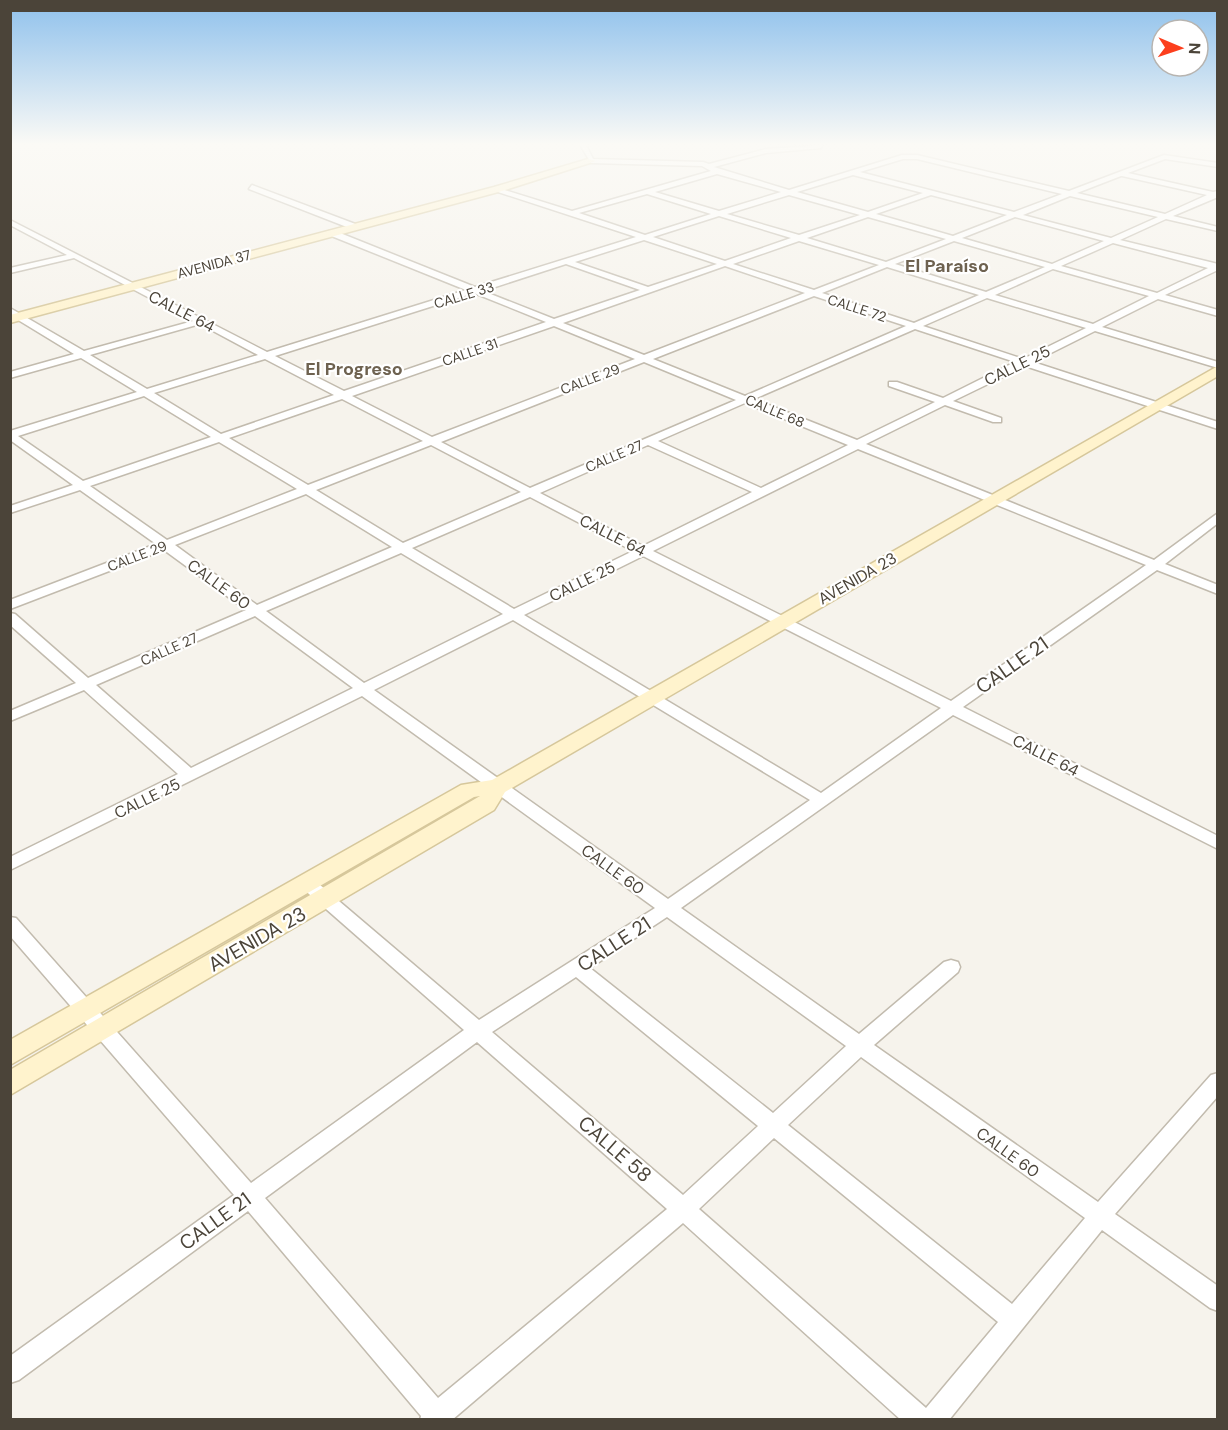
<svg xmlns="http://www.w3.org/2000/svg" width="1228" height="1430" font-family="'DM Sans',sans-serif">
	<style>
		.lines { fill: none; stroke-linecap: round; stroke-linejoin: round }
		.street-casing { stroke: #c2bbae; stroke-width: 3 }
		.secondary-casing { stroke: #d6c79b; stroke-width: 3 }
		.street { fill: #fff; fill-rule: evenodd }
		.secondary { fill: #fff3cd; fill-rule: evenodd }
		.labels { text-anchor: middle; stroke-width: 4.5; stroke-linejoin: round; paint-order: stroke }
		.far-street-label { font-size: 14px; fill: #4b4439; stroke: #fff }
		.street-label { font-size: 16px; fill: #4b4439; stroke: #fff }
		.far-district-label { font-size: 18px; font-weight: bold; fill: #6e6250; stroke: #fff }
		.near-street-label { font-size: 20px; fill: #4b4439; stroke: #fff }
	</style>
	<rect width="100%" height="100%" fill="#f6f3ec"/>
	<g class="lines">
		<defs>
			<g id="street">
				<path d="M579,143h6l8,16 110,3 6,2 57,-15 57,-4 -2,3 -55,5 -52,14 75,23 113,-35h15l152,36 95,-36 54,8v4l-53,-8 -37,14 85,19 5,-1v6l-45,19 45,11v4l-52,-12 -46,21 98,24v6l-53,25 53,15v6l-60,-17 -56,28 116,35v6l-123,-37 -62,31 185,60v7l-193,-63 -72,35 48,17v4h-8l-48,-17 -79,39 288,116 64,-47v10l-53,41 53,21v9l-61,-24 -194,137 255,129v13l-265,-134 -272,193 178,126 85,-72 7,-2 7,2 2,5 -2,5 -84,73 224,157 113,-127 7,-2v23l-103,118 103,72v25l-8,-3 -108,-78 -153,190h-48l-218,-197 -231,197h-32l1,-4 -173,-205 -229,169 -9,3v-27l224,-161 -224,-259v-19l6,1 235,265 213,-153 -163,-143 -3,-4 3,-4h12l166,141 176,-112 -293,-212 -352,174v-13l168,-83 -94,-84 -74,31v-10l66,-28 -66,-58v-12l5,1 73,64 158,-68 -82,-60 -154,59v-9l146,-56 -76,-54 -70,23v-7l63,-21 -63,-45v-9l127,-39 -56,-34 -71,20v-6l64,-18 -64,-39v-7l74,43 109,-30 -119,-63 -64,15v-5l57,-13 -57,-30v-5l257,132 199,-62 -137,-55v-4h6l140,56 161,-50 -141,-46v-4l77,24 139,-40 -9,-5 -111,-3zM903,159h14l145,35 -48,18 -154,-40zM717,174l64,18 -62,19 -64,-19zM853,175l70,18 -55,19 -71,-20zM1121,176h1l85,19 -42,19 -88,-21zM647,194l64,20 -66,21 -66,-22zM789,195l71,20 -61,20 -72,-21zM931,195l76,20 -54,21 -77,-22zM1070,196l88,21 -47,21 -88,-23zM719,216l72,22 -66,23 -72,-24zM868,217l78,22 -60,23 -79,-24zM1015,217l89,24 -52,23 -90,-26zM644,240l73,24 -69,23 -73,-25zM799,241l80,24 -65,25 -81,-26zM954,241l91,26 -59,25 -91,-28zM1113,243l95,25 -51,25 -96,-27zM566,264l74,26 -86,29 -71,-28zM725,266l80,27 -161,62 -81,-32zM887,267l92,28 -65,28 -92,-30zM1053,269l96,27 -56,28 -98,-29zM474,293l72,29 -202,69 -69,-35zM814,296l92,30 -161,70 -92,-37zM987,298l99,30 -63,31 -100,-33zM200,324l58,31 -111,34 -57,-34zM554,326l81,33 -203,78 -80,-41zM915,329l100,33 -72,36 -46,-16h-8v4l46,16 -78,38 -103,-41zM265,359l69,36 -113,39 -67,-41zM644,362l92,38 -206,88 -89,-46zM144,396l67,41 -128,44 -65,-45zM342,399l81,42 -115,44 -79,-47zM745,403l103,42 -87,43 -103,-47zM219,442l78,47 -130,51 -77,-54zM431,445l90,47 -118,51 -87,-53zM648,445l104,47 -109,54 -103,-53zM858,449l288,116 -195,136 -298,-150zM306,494l86,53 -135,58 -82,-60zM530,497l103,54 -119,58 -102,-61zM401,553l102,61 -139,69 -98,-72zM643,556l298,152 -120,85 -297,-178zM255,616l98,72 -162,80 -95,-83zM513,620l297,180 -142,99 -294,-209zM667,917l179,129 -73,67 -183,-145zM576,977l182,149 -75,69 -191,-163zM477,1042l190,167 -229,189 -173,-200zM861,1057l224,161 -73,86 -224,-179zM774,1138l224,184 -72,86 -227,-199z"/>
				<polygon points="252,185 358,225 359,227 352,229 249,189"/>
			</g>
			<g id="secondary">
				<polygon points="588,159 596,161 502,191 10,323 10,315 494,187"/>
				<polygon points="1218,366 1218,376 505,792 494,810 10,1095 10,1070 480,796 474,797 10,1065 10,1040 461,785 492,780"/>
			</g>
		</defs>
		<use href="#street" class="street-casing"/>
		<use href="#secondary" class="secondary-casing"/>
		<use href="#street" class="street"/>
		<use href="#secondary" class="secondary"/>
	</g>
	<linearGradient id="sky" x2="0" y2="1"><stop stop-color="#8fc1ec"/><stop offset="0.42" stop-color="#fbfaf6"/><stop offset="1" stop-color="#fbfaf6" stop-opacity="0"/></linearGradient>
	<rect width="1228" height="343" fill="url(#sky)"/>
	<g class="labels">
		<g class="far-street-label">
			<text transform="translate(214 264) rotate(-15)" y="5">AVENIDA 37</text>
			<text transform="translate(464 295) rotate(-17)" y="5">CALLE 33</text>
			<text transform="translate(857 308) rotate(18)" y="5">CALLE 72</text>
			<text transform="translate(470 352) rotate(-19)" y="5">CALLE 31</text>
			<text transform="translate(590 379) rotate(-21)" y="5">CALLE 29</text>
			<text transform="translate(775 411) rotate(23)" y="5">CALLE 68</text>
			<text transform="translate(614 456) rotate(-23)" y="5">CALLE 27</text>
			<text transform="translate(137 556) rotate(-21)" y="5">CALLE 29</text>
			<text transform="translate(169 649) rotate(-24)" y="5">CALLE 27</text>
		</g>
		<g class="street-label">
			<text transform="translate(182 311) rotate(27)" y="6">CALLE 64</text>
			<text transform="translate(1017 365) rotate(-26)" y="6">CALLE 25</text>
			<text transform="translate(613 535) rotate(27)" y="6">CALLE 64</text>
			<text transform="translate(857 578) rotate(-30)" y="6">AVENIDA 23</text>
			<text transform="translate(582 581) rotate(-26)" y="6">CALLE 25</text>
			<text transform="translate(219 584) rotate(36)" y="6">CALLE 60</text>
			<text transform="translate(1046 755) rotate(27)" y="6">CALLE 64</text>
			<text transform="translate(147 798) rotate(-26)" y="6">CALLE 25</text>
			<text transform="translate(613 869) rotate(36)" y="6">CALLE 60</text>
			<text transform="translate(1008 1152) rotate(36)" y="6">CALLE 60</text>
		</g>
		<g class="far-district-label">
			<text x="947" y="272">El Paraíso</text>
			<text x="354" y="375">El Progreso</text>
		</g>
		<g class="near-street-label">
			<text transform="translate(1012 665) rotate(-35)" y="7">CALLE 21</text>
			<text transform="translate(257 939) rotate(-30)" y="7">AVENIDA 23</text>
			<text transform="translate(614 944) rotate(-33)" y="7">CALLE 21</text>
			<text transform="translate(615 1149) rotate(41)" y="7">CALLE 58</text>
			<text transform="translate(215 1221) rotate(-36)" y="7">CALLE 21</text>
		</g>
	</g>
	<rect width="1228" height="1430" fill="none" stroke="#4b4439" stroke-width="24"/>
	<g transform="translate(1180 48) rotate(92)"><circle r="28" fill="#ffffff" stroke="#b7b4b0" stroke-width="1.5"/>
	<path d="M0-4.5L10 22L0 15L-10 22Z" fill="#fc3f1d"/>
	<text y="-9" font-size="16" font-weight="bold" text-anchor="middle" fill="#4b4439">N</text>
	</g>
</svg>
